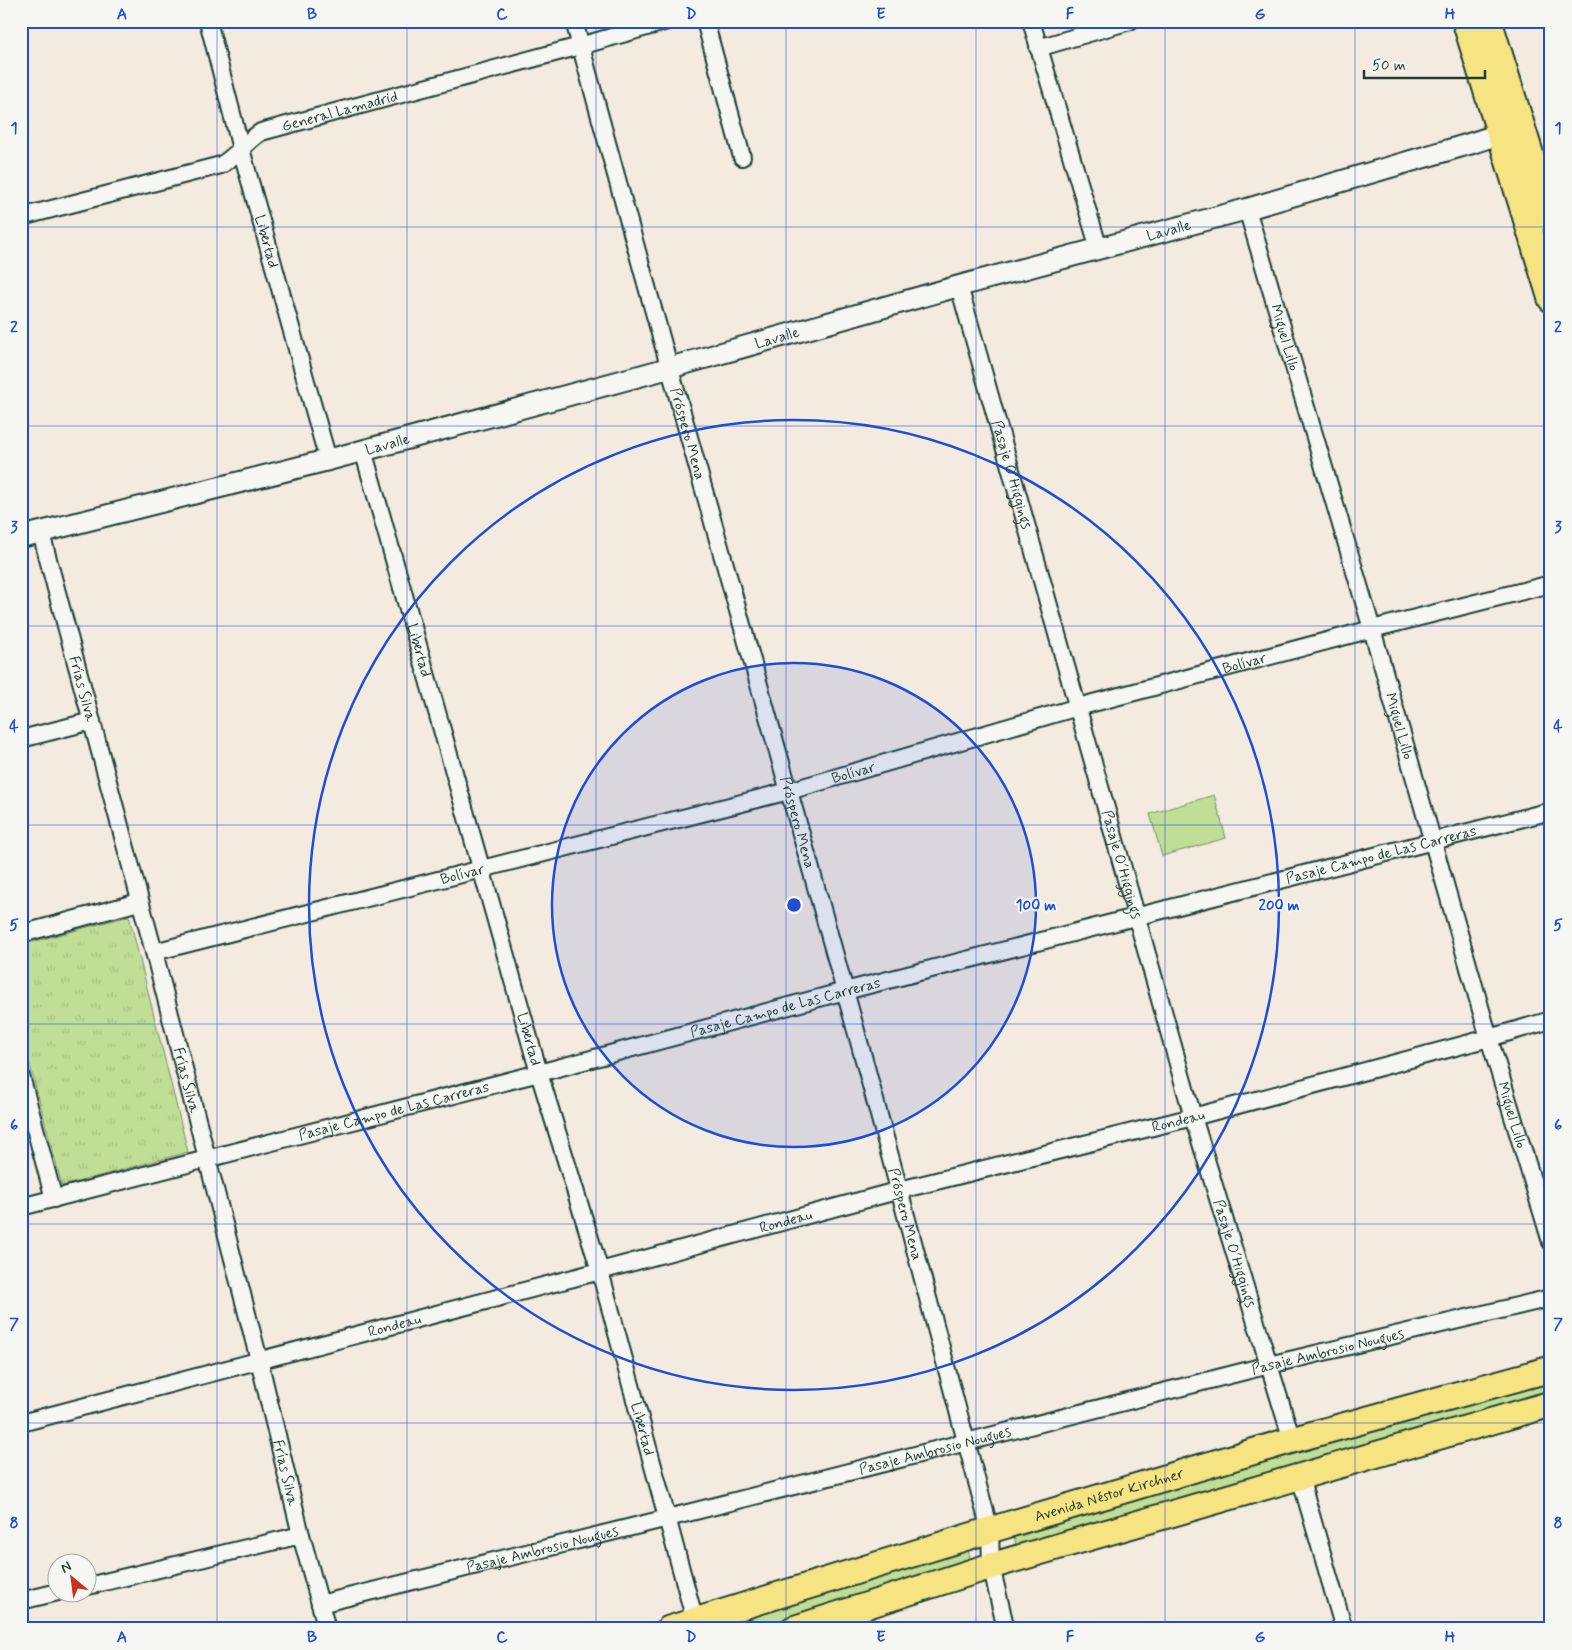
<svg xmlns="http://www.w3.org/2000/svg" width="1572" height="1650" font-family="Mynerve,sans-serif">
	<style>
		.grass { fill: #c1de96; stroke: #708e65 }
		.park { fill: url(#park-tufts); stroke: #708e65 }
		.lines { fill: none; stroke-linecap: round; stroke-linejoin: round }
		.minor-casing { stroke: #1f3d34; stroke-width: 20 }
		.tertiary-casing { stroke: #1f3d34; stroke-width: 24 }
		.primary-casing { stroke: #1f3d34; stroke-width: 29 }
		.minor { stroke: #f6f6f2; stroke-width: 16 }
		.tertiary { stroke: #f6f6f2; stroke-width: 20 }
		.primary { stroke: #f6e381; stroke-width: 25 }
		.grid { fill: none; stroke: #1d4ed8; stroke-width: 1; stroke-opacity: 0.55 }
		.ring { fill: none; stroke: #1d4ed8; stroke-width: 2.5 }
		.labels { text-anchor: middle; stroke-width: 4; stroke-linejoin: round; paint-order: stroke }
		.street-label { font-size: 15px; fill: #1f3d34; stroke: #f6f6f2 }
		.centre { fill: #1d4ed8; stroke: #f6f6f2; stroke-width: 2.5 }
		.ring-label { font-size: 15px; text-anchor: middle; font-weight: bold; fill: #1d4ed8; stroke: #f6f6f2; stroke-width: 4; stroke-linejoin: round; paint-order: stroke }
		.neatline { fill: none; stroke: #1d4ed8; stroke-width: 2 }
		.grid-label { font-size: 16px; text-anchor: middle; font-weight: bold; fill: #1d4ed8 }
	</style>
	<defs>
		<pattern id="park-tufts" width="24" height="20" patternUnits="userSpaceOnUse" patternTransform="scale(1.25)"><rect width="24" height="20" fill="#c1de96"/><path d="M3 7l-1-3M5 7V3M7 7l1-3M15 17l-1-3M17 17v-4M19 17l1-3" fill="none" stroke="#a5bf82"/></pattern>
	</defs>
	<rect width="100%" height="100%" fill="#f3eae0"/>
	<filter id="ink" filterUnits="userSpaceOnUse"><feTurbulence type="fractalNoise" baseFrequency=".02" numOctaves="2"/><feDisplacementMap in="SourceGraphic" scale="10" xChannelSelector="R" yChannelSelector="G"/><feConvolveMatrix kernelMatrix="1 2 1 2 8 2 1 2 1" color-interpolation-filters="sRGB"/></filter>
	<g filter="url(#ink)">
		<g class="grass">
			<polygon points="1214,795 1226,838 1162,856 1150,814"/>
			<polygon points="1551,1380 1551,1398 1017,1551 1014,1535"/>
			<polygon points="968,1548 972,1568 771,1629 726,1629 723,1621"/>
		</g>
		<polygon class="park" points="129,916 188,1152 62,1186 21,1032 21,945"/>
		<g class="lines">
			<defs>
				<g id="minor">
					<path id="s1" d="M208,21l33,128 87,311"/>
					<path id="s2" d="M574,21c87,324 181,646 271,970 50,179 96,359 145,539l1,36 15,63"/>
					<polyline points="705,21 742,157"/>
					<polyline points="1031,21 1099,249"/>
					<polyline points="1038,48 1130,21"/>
					<path id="s3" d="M1247,209l125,420 117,409 62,204"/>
					<path id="s4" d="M21,217l200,-52c17,-10 24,-23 40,-33l319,-86 88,-25"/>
					<path id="s5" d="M959,286l234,831 99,323"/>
					<path id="s6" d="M363,450l176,623 61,198 97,357"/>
					<path id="s7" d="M41,533l113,419 105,408 42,175 26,94"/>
					<polyline points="21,739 92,721"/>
					<polyline points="21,934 139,902"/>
					<path id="s8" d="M154,952l635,-161 289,-84 294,-78 179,-45"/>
					<polyline points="21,1076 54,1199"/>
					<path id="s9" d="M21,1207l518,-134 306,-82 706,-180"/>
					<path id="s10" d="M21,1423l579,-152 300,-81 293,-73 296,-79 62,-18"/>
					<polyline points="1300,1477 1344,1629"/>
					<polyline points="88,1586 301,1535"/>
					<polyline points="21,1601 58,1592"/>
					<path id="s11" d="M320,1604l348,-86 601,-153 282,-67"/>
				</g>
				<g id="tertiary">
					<path id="s12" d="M21,537l307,-77 341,-92 290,-82 288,-77 222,-65 31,-10"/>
				</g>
				<g id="primary">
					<polyline points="1465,21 1551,299"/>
					<polyline points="1489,21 1551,220"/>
					<path id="s13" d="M669,1629l321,-99 302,-90 259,-71"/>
					<polyline points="793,1629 991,1566 1551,1404"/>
				</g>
			</defs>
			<use href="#minor" class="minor-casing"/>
			<use href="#tertiary" class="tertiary-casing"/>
			<use href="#primary" class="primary-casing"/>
			<use href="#minor" class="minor"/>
			<use href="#tertiary" class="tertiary"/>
			<use href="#primary" class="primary"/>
		</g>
	</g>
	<path class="grid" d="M217,21v1608M407,21v1608M596,21v1608M786,21v1608M976,21v1608M1165,21v1608M1355,21v1608M21,227h1530M21,426h1530M21,626h1530M21,825h1530M21,1024h1530M21,1224h1530M21,1423h1530"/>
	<circle cx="794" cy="905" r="242" fill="#1d4ed8" fill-opacity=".12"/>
	<g class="ring">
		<circle cx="794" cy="905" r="242"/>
		<circle cx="794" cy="905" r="485"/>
	</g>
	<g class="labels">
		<g class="street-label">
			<text dy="5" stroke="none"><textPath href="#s4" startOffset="340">General Lamadrid</textPath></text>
			<text dy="5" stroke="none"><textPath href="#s12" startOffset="1188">Lavalle</textPath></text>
			<text dy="5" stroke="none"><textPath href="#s1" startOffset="228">Libertad</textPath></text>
			<text dy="5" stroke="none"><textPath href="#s12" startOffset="782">Lavalle</textPath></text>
			<text dy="5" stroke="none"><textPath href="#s3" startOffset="134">Miguel Lillo</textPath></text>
			<text dy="5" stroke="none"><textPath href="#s2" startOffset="428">Próspero Mena</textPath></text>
			<text dy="5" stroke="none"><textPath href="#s12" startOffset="378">Lavalle</textPath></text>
			<text dy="5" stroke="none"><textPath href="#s5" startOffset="196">Pasaje O´Higgings</textPath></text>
			<text dy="5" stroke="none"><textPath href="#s6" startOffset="208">Libertad</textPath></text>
			<text dy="5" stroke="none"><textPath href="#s8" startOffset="1128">Bolívar</textPath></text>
			<text dy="5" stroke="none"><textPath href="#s7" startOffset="161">Frías Silva</textPath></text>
			<text dy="5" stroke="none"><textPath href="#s3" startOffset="539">Miguel Lillo</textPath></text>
			<text dy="5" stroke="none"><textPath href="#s8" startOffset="722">Bolívar</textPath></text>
			<text dy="5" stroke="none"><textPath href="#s2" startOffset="832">Próspero Mena</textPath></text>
			<text dy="5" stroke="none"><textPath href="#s9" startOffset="1405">Pasaje Campo de Las Carreras</textPath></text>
			<text dy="5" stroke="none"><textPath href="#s5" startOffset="601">Pasaje O´Higgings</textPath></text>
			<text dy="5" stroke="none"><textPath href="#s8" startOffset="318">Bolívar</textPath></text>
			<text dy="5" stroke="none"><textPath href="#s9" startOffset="790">Pasaje Campo de Las Carreras</textPath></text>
			<text dy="5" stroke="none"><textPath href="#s6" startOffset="612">Libertad</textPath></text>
			<text dy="5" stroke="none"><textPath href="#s7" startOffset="566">Frías Silva</textPath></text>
			<text dy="5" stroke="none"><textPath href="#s9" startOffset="385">Pasaje Campo de Las Carreras</textPath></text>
			<text dy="5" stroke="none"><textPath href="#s3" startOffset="944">Miguel Lillo</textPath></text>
			<text dy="5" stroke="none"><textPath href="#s10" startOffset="1196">Rondeau</textPath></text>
			<text dy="5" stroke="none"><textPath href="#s2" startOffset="1238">Próspero Mena</textPath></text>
			<text dy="5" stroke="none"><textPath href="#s10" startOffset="791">Rondeau</textPath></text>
			<text dy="5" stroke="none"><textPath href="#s5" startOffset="1006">Pasaje O´Higgings</textPath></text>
			<text dy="5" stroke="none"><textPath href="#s10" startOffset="386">Rondeau</textPath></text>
			<text dy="5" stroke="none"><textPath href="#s11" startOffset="1039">Pasaje Ambrosio Nougues</textPath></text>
			<text dy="5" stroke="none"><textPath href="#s6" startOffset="1018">Libertad</textPath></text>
			<text dy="5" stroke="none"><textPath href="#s11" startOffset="634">Pasaje Ambrosio Nougues</textPath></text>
			<text dy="5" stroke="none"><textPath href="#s7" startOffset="971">Frías Silva</textPath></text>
			<text dy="5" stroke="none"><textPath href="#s13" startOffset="460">Avenida Néstor Kirchner</textPath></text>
			<text dy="5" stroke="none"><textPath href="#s11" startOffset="229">Pasaje Ambrosio Nougues</textPath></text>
		</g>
	</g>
	<circle cx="794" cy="905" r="8" class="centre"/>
	<g class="ring-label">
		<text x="1036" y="910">100 m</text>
		<text x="1279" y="910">200 m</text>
	</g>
	<rect width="1572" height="1650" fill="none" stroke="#f6f6f2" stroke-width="55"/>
	<g transform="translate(72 1578) rotate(331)"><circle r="24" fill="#f6f6f2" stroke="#a0aca6"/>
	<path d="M0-4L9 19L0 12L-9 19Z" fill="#c8321e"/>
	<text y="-8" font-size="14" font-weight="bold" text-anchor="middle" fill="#1f3d34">N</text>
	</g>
	<path d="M1364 70v8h121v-8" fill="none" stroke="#1f3d34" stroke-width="2.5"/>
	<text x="1372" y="70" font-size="15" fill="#1f3d34" stroke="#f6f6f2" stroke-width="4" paint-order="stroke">50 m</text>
	<rect x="28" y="28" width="1516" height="1594" class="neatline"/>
	<g class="grid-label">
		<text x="122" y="19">A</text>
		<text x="312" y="19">B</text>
		<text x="502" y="19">C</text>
		<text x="691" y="19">D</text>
		<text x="881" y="19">E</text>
		<text x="1070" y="19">F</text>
		<text x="1260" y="19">G</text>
		<text x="1450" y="19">H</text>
		<text x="14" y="133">1</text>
		<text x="1558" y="133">1</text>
		<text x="14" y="332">2</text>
		<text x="1558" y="332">2</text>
		<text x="14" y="532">3</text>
		<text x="1558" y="532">3</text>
		<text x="14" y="731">4</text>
		<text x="1558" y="731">4</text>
		<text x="14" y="930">5</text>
		<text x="1558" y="930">5</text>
		<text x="14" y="1130">6</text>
		<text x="1558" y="1130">6</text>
		<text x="14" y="1329">7</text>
		<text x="1558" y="1329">7</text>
		<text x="14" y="1528">8</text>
		<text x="1558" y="1528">8</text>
		<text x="122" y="1642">A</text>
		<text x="312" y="1642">B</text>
		<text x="502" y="1642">C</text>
		<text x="691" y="1642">D</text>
		<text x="881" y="1642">E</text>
		<text x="1070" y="1642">F</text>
		<text x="1260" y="1642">G</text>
		<text x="1450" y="1642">H</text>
	</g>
</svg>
